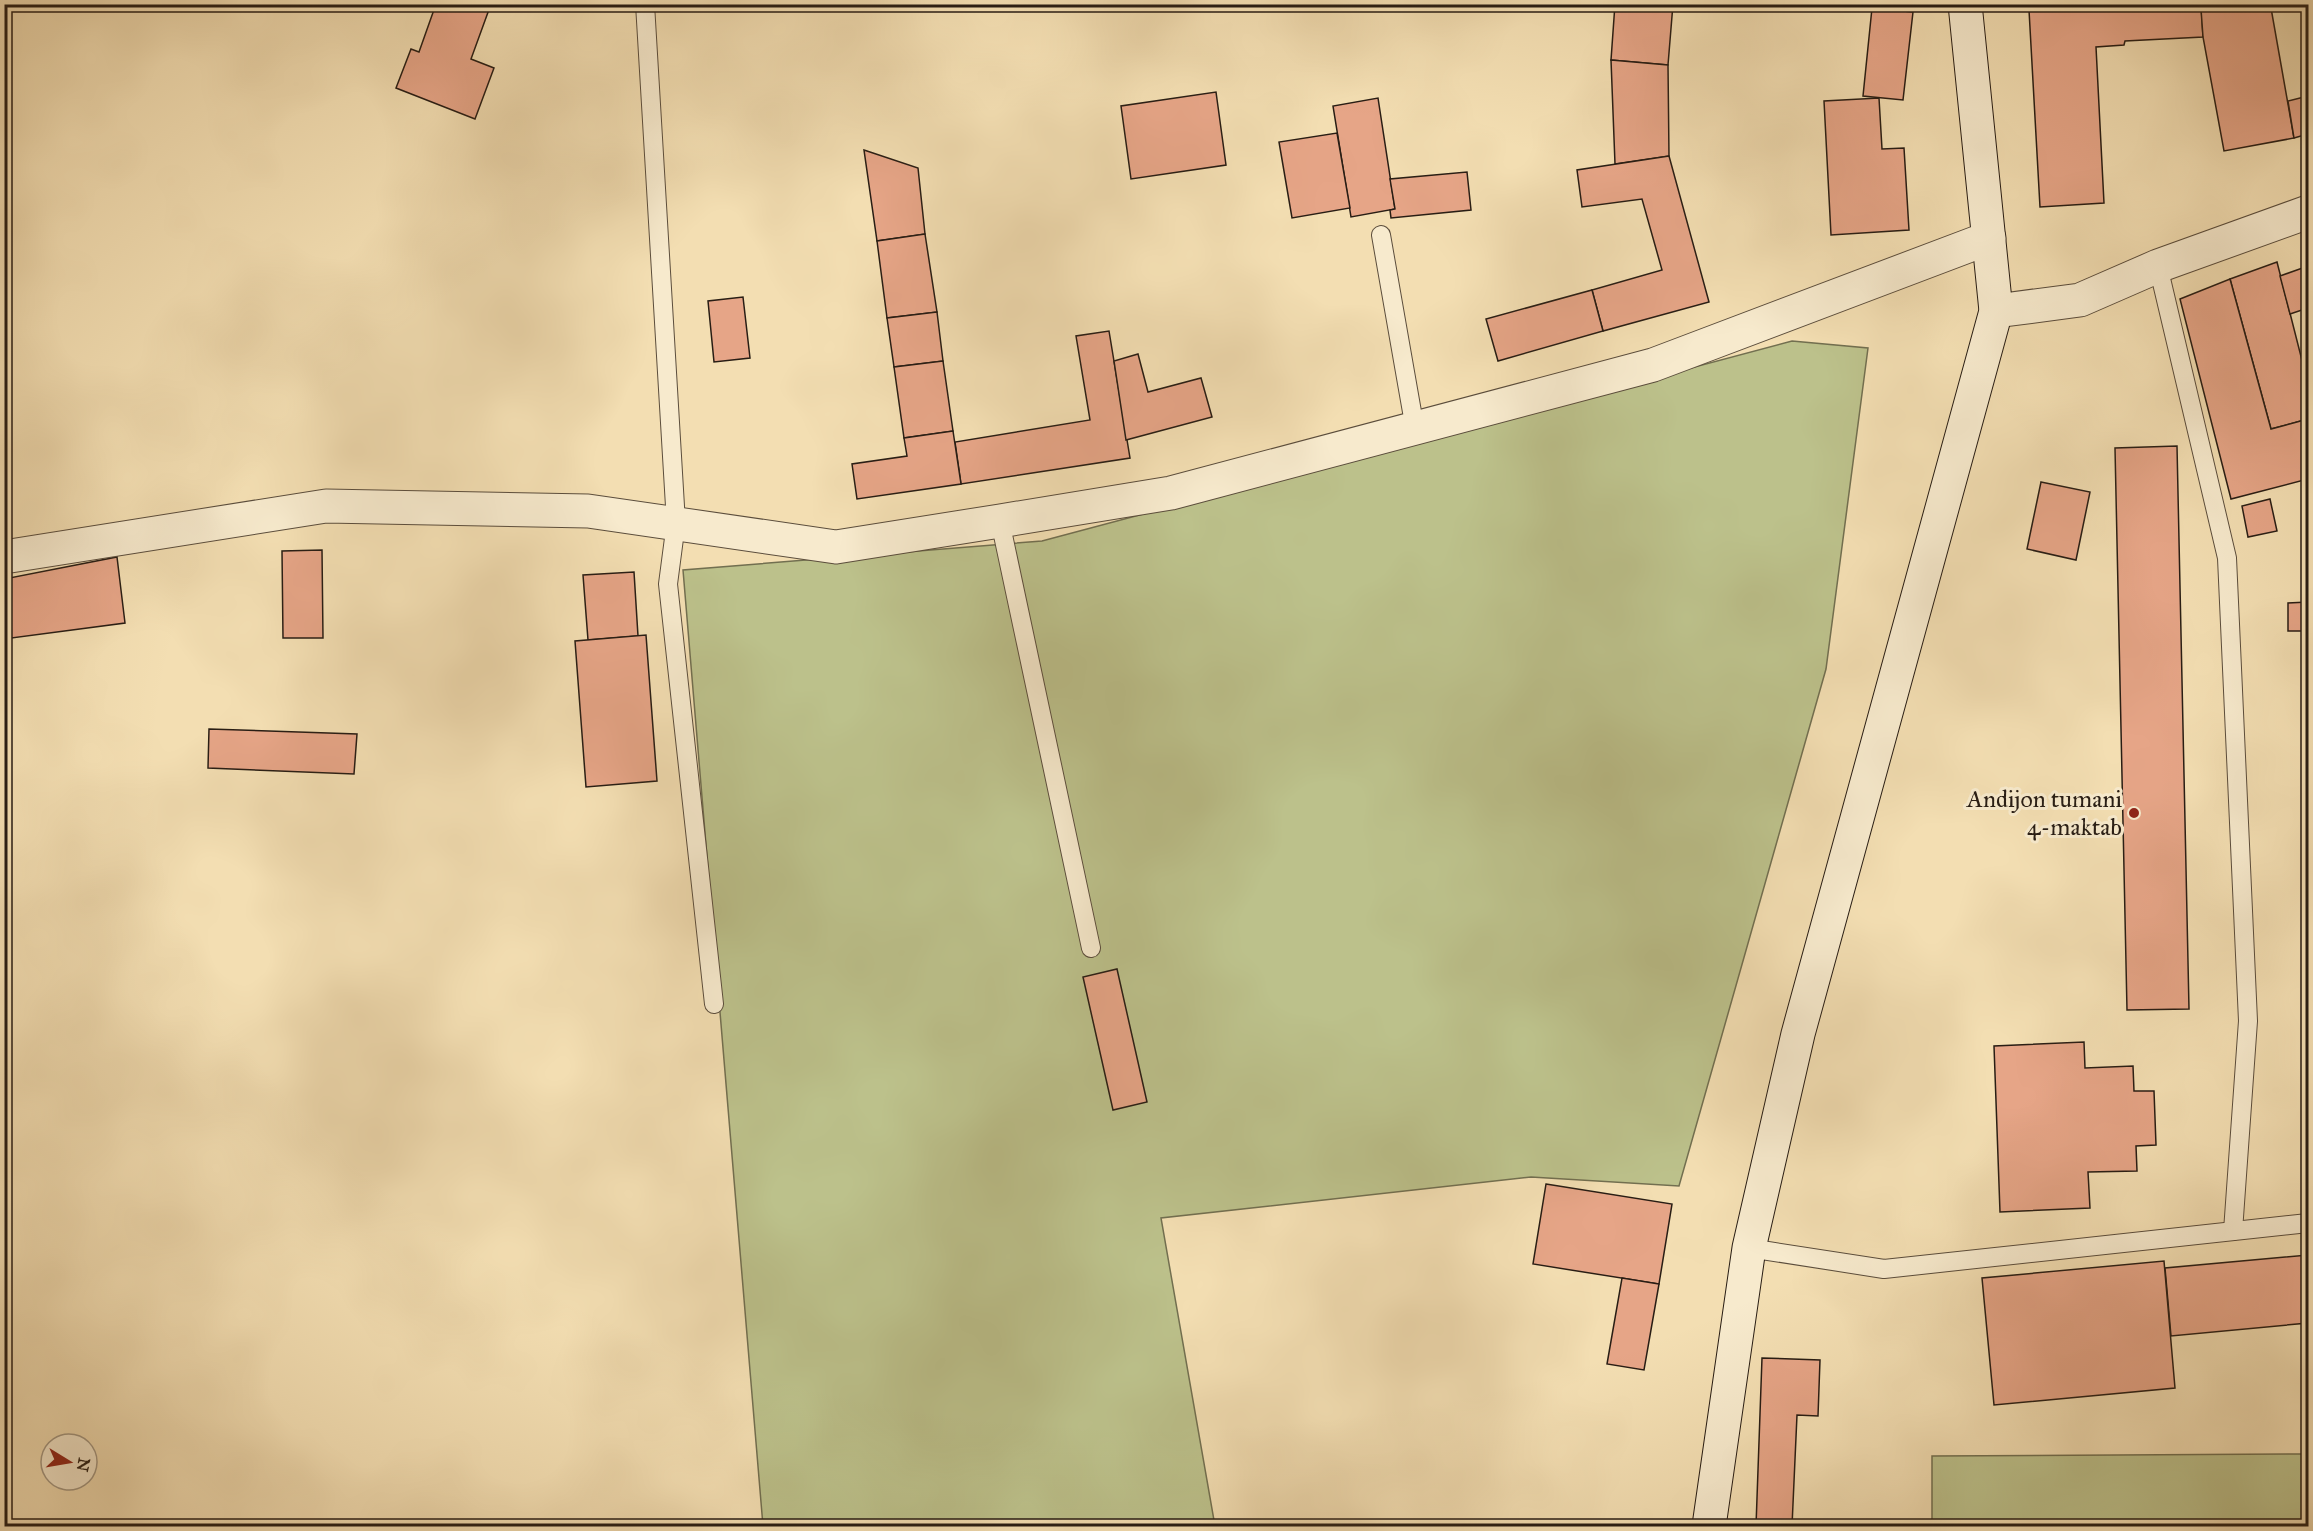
<svg xmlns="http://www.w3.org/2000/svg" width="2313" height="1531" font-family="'IM FELL Great Primer',serif">
	<style>
		.green { fill: #bcc18b; stroke: #726f50; stroke-width: 1.5 }
		.building { fill: #e6a587; stroke: #281d14; stroke-width: 1.5 }
		.lines { fill: none; stroke-linecap: round; stroke-linejoin: round }
		.lane-casing { stroke: #5b4d3c; stroke-width: 20 }
		.street-casing { stroke: #5b4d3c; stroke-width: 35 }
		.secondary-casing { stroke: #281d14; stroke-width: 35 }
		.lane { stroke: #f7eacd; stroke-width: 18 }
		.street { stroke: #f7eacd; stroke-width: 33 }
		.secondary { stroke: #f7eacd; stroke-width: 33 }
		.poi-dot { fill: #8f2418; stroke: #f7eacd; stroke-width: 2 }
		.labels { text-anchor: middle; stroke-width: 6; stroke-linejoin: round; paint-order: stroke }
		.poi-label { font-size: 24px; fill: #281d14; stroke: #f7eacd; text-anchor: end }
	</style>
	<rect width="100%" height="100%" fill="#f3deb2"/>
	<filter id="stains"><feTurbulence type="fractalNoise" baseFrequency=".00333" numOctaves="4"/><feColorMatrix values="0 0 0 0 .2 0 0 0 0 .09 0 0 0 0 .02 0 0 0 .5 -.17"/></filter>
	<radialGradient id="worn" r=".72"><stop offset=".6" stop-color="#630" stop-opacity="0"/><stop offset="1" stop-color="#630" stop-opacity=".3"/></radialGradient>
	<g class="green">
		<polygon points="1792,341 1868,348 1826,669 1679,1186 1531,1177 1161,1218 1215,1526 763,1526 683,570 1042,541"/>
		<polygon points="2308,1454 2308,1526 1932,1526 1932,1456"/>
	</g>
	<g class="building">
		<polygon points="436,4 491,4 471,59 494,68 475,119 396,88 411,49 419,52"/>
		<polygon points="1615,4 1673,4 1668,65 1611,60"/>
		<polygon points="2201,4 2203,37 2125,41 2124,45 2096,47 2104,203 2040,207 2029,10 2125,4"/>
		<polygon points="1872,8 1913,12 1903,100 1863,96"/>
		<polygon points="2271,8 2294,138 2224,151 2203,37 2201,9"/>
		<polygon points="1611,60 1668,65 1669,156 1615,164"/>
		<polygon points="1216,92 1226,165 1131,179 1121,106"/>
		<polygon points="2308,96 2308,134 2294,138 2288,101"/>
		<polygon points="1378,98 1395,209 1351,217 1333,106"/>
		<polygon points="1879,98 1882,149 1904,148 1909,230 1831,235 1824,101"/>
		<polygon points="1337,133 1350,208 1292,218 1279,142"/>
		<polygon points="864,150 918,168 925,234 877,241"/>
		<polygon points="1669,156 1709,302 1603,331 1592,290 1662,270 1642,199 1582,207 1577,170"/>
		<polygon points="1467,172 1471,210 1391,218 1390,210 1395,209 1390,179"/>
		<polygon points="925,234 937,312 887,318 877,241"/>
		<polygon points="2277,262 2308,384 2308,419 2271,429 2230,279"/>
		<polygon points="2308,266 2308,308 2290,314 2280,276"/>
		<polygon points="2230,279 2271,429 2308,419 2308,479 2231,499 2180,299"/>
		<polygon points="1592,290 1603,331 1498,361 1486,319"/>
		<polygon points="743,297 750,358 714,362 708,301"/>
		<polygon points="937,312 943,361 894,367 887,318"/>
		<polygon points="1109,331 1130,458 961,484 955,442 1090,420 1076,336"/>
		<polygon points="1138,354 1148,392 1201,378 1212,417 1126,440 1114,361"/>
		<polygon points="943,361 953,431 904,438 894,367"/>
		<polygon points="953,431 961,484 857,499 852,464 907,456 904,438"/>
		<polygon points="2177,446 2189,1009 2127,1010 2115,448"/>
		<polygon points="2041,482 2090,492 2076,560 2027,549"/>
		<polygon points="2270,499 2277,531 2248,537 2242,506"/>
		<polygon points="322,550 323,638 283,638 282,551"/>
		<polygon points="117,557 125,623 4,639 4,579"/>
		<polygon points="634,572 638,636 588,640 583,575"/>
		<polygon points="2308,602 2308,631 2288,631 2288,603"/>
		<polygon points="646,635 657,781 586,787 575,641"/>
		<polygon points="209,729 357,734 354,774 208,768"/>
		<polygon points="1117,969 1147,1102 1113,1110 1083,977"/>
		<polygon points="2084,1042 2085,1068 2133,1066 2134,1091 2154,1091 2156,1145 2136,1146 2137,1171 2088,1172 2090,1208 2000,1212 1994,1046"/>
		<polygon points="2303,1066 2308,1066 2308,1113 2302,1113"/>
		<polygon points="1546,1184 1672,1204 1659,1284 1533,1264"/>
		<polygon points="2308,1255 2308,1323 2171,1336 2165,1268"/>
		<polygon points="2164,1261 2175,1388 1994,1405 1982,1278"/>
		<polygon points="1622,1278 1659,1284 1644,1370 1607,1364"/>
		<polygon points="1762,1358 1820,1360 1818,1416 1797,1415 1792,1526 1756,1526"/>
	</g>
	<g class="lines">
		<defs>
			<g id="lane">
				<polyline points="645,4 676,523 668,584 714,1004"/>
				<polyline points="1381,235 1415,429"/>
				<polyline points="2158,266 2227,558 2248,1021 2233,1231"/>
				<polyline points="1000,521 1091,948"/>
				<polyline points="1749,1248 1884,1269 2308,1223"/>
			</g>
			<g id="street">
				<polyline points="1996,311 2080,300 2158,266 2308,212"/>
				<polyline points="4,557 326,506 588,511 836,547 1000,521 1171,493 1653,365 1989,238"/>
			</g>
			<polyline id="secondary" points="1709,1526 1749,1248 1798,1034 1996,311 1965,4"/>
		</defs>
		<use href="#lane" class="lane-casing"/>
		<use href="#street" class="street-casing"/>
		<use href="#secondary" class="secondary-casing"/>
		<use href="#lane" class="lane"/>
		<use href="#street" class="street"/>
		<use href="#secondary" class="secondary"/>
	</g>
	<circle class="poi-dot" cx="2134" cy="813" r="6"/>
	<g class="labels">
		<g class="poi-label">
			<text x="2122" y="807">Andijon tumani<tspan x="2122" dy="28">4-maktab</tspan></text>
		</g>
	</g>
	<rect width="2313" height="1531" fill="none" stroke="#f3deb2" stroke-width="24"/>
	<rect x="6" y="6" width="2301" height="1519" fill="none" stroke="#281d14" stroke-width="3"/>
	<rect x="12" y="12" width="2289" height="1507" fill="none" stroke="#281d14" stroke-width="1.5"/>
	<g transform="translate(69 1462) rotate(101)"><circle r="28" fill="#f7eacd" stroke="#a49883" stroke-width="1.5"/>
	<path d="M0-4.5L10 22L0 15L-10 22Z" fill="#8f2418"/>
	<text y="-9" font-size="16" font-weight="bold" text-anchor="middle" fill="#281d14">N</text>
	</g>
	<rect width="100%" height="100%" filter="url(#stains)"/>
	<rect width="100%" height="100%" fill="url(#worn)"/>
</svg>
